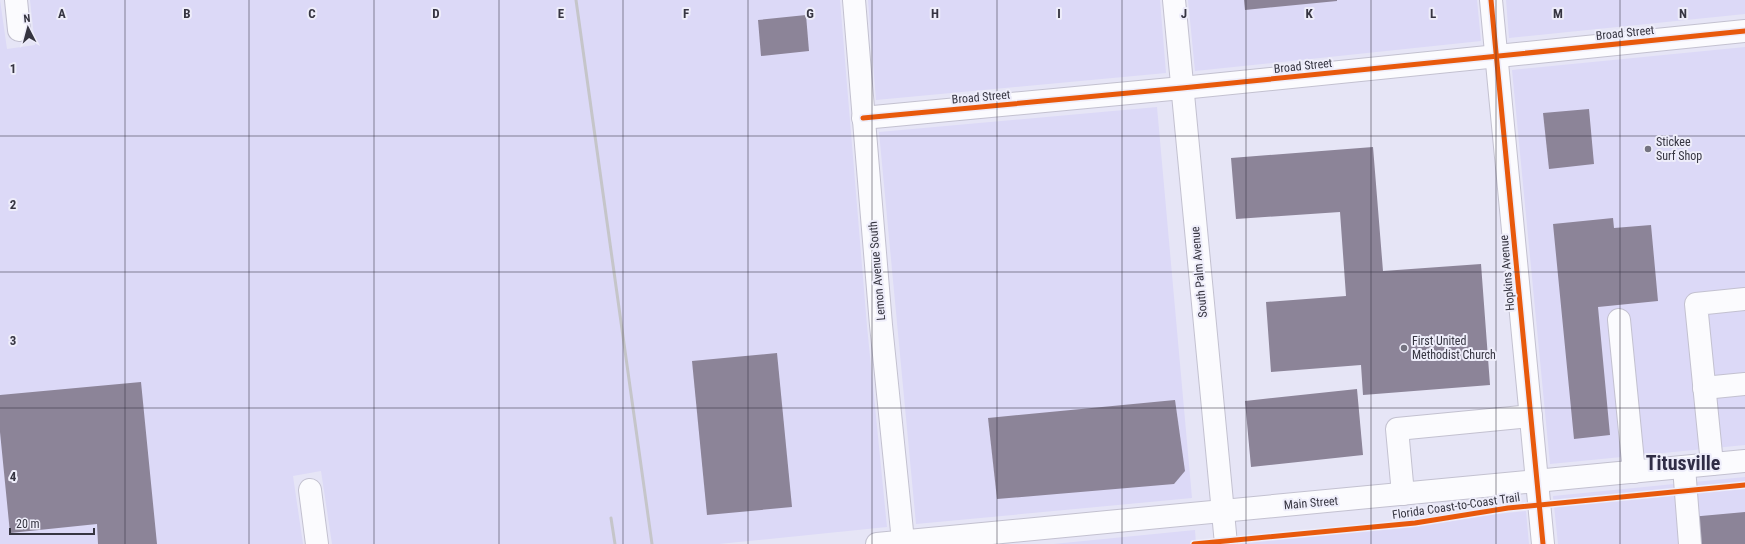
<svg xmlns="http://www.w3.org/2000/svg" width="1745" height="544" font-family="'Roboto Condensed',sans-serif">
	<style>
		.built { fill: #dcd9f7 }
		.building { fill: #8c8498 }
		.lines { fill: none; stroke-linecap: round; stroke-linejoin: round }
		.minor-casing { stroke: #c3c1d0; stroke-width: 24 }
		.major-casing { stroke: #c3c1d0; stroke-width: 24 }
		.minor { stroke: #fbfbfe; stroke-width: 22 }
		.major { stroke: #fbfbfe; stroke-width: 22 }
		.rail { stroke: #c5c5c9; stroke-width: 3 }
		.cycleway-casing { stroke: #eeedfa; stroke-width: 8 }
		.cycleway { stroke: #e8590c; stroke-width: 5 }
		.grid { fill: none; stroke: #363541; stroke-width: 1; stroke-opacity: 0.55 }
		.poi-dot { fill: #747380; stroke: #eeedfa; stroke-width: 1.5 }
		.labels { text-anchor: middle; stroke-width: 4; stroke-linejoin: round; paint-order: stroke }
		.street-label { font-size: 12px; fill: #363541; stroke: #eeedfa }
		.poi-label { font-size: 12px; fill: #363541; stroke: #eeedfa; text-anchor: start }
		.town-label { font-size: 20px; font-weight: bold; fill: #302d46; stroke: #eeedfa }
		.grid-label { font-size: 13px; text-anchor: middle; font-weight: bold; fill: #363541; stroke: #eeedfa; stroke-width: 4; stroke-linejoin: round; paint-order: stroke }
	</style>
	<rect width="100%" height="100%" fill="#e6e5f6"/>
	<g class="built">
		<polygon points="0,0 7,49 35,45 30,0 840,0 867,326 887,527 719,544 332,544 321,471 293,476 303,544 0,544"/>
		<polygon points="868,0 1160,0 1166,73 876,100"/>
		<polygon points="1188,0 1477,0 1481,41 1195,71"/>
		<polygon points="1506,0 1745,0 1745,14 1509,38"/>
		<polygon points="1745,47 1745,445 1550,464 1512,70"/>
		<polygon points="1157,107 1192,498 916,524 879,132"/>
		<polygon points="1745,477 1745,544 1558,544 1553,496"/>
		<polygon points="1526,511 1529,544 1240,544 1240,540"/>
		<polygon points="1195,530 1196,544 1053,544"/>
	</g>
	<g class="building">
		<polygon points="1244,0 1337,0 1337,1 1245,10"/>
		<polygon points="806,15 809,51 761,56 758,20"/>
		<polygon points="1589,109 1594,164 1549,169 1543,113"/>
		<polygon points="1373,147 1383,271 1481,264 1490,385 1363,395 1361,365 1271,372 1266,302 1346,296 1340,212 1236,219 1231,158"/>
		<polygon points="1613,218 1614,228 1651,225 1658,301 1598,307 1610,435 1574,439 1553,224"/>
		<polygon points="777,353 792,507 707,515 692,361"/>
		<polygon points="141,382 157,544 98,544 97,524 10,533 0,432 0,395"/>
		<polygon points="1357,389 1363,455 1251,467 1245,401"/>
		<polygon points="1175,400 1185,471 1174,484 997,499 988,418"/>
		<polygon points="1745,512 1745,544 1693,544 1690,517"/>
	</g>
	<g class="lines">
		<defs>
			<g id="minor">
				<polyline points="16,0 19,30"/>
				<polyline points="854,0 881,325 903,541"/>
				<polyline points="1174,0 1226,544"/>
				<polyline points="863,118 1182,88 1745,31"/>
				<polyline points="1619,320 1634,472"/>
				<polyline points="1704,388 1745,384"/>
				<polyline points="1712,464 1696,304 1745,299"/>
				<polyline points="1684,467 1690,544"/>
				<polyline points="310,490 317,544"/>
				<polyline points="1403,494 1397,429 1531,416"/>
				<polyline points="877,544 1745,461"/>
			</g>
			<polyline id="major" points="1491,0 1543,544"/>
		</defs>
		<use href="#minor" class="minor-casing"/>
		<use href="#major" class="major-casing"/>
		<use href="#minor" class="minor"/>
		<use href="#major" class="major"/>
		<g class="rail">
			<polyline points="576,0 652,544"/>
			<polyline points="611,518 615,544"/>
		</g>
		<defs>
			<g id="cycleway">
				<polyline points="1491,0 1543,544"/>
				<polyline points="863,118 1182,88 1745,31"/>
				<polyline points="1194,544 1415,523 1508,508 1745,485"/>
			</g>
		</defs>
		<use href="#cycleway" class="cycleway-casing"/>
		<use href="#cycleway" class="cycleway"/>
	</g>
	<path class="grid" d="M125,0v544M249,0v544M374,0v544M499,0v544M623,0v544M748,0v544M872,0v544M997,0v544M1122,0v544M1246,0v544M1371,0v544M1496,0v544M1620,0v544M0,136h1745M0,272h1745M0,408h1745"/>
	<g class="poi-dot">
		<circle cx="1648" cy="149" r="4"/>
		<circle cx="1404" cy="348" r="4"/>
	</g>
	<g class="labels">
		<g class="street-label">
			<text transform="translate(1625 33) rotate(-6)" y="4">Broad Street</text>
			<text transform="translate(1303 66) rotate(-6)" y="4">Broad Street</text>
			<text transform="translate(981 97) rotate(-5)" y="4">Broad Street</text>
			<text transform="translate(877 271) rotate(-95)" y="4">Lemon Avenue South</text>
			<text transform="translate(1199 272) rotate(-95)" y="4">South Palm Avenue</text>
			<text transform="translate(1507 273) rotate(-95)" y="4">Hopkins Avenue</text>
			<text transform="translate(1311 503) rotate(-5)" y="4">Main Street</text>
			<text transform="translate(1456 506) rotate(-8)" y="4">Florida Coast-to-Coast Trail</text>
		</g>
		<g class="poi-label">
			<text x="1656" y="146">Stickee<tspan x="1656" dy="14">Surf Shop</tspan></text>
			<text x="1412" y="345">First United<tspan x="1412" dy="14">Methodist Church</tspan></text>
		</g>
		<g class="town-label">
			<text x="1683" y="470">Titusville</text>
		</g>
	</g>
	<g class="grid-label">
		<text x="62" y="18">A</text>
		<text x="187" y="18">B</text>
		<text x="312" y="18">C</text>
		<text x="436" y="18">D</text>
		<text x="561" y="18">E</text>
		<text x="686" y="18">F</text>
		<text x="810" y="18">G</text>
		<text x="935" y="18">H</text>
		<text x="1059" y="18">I</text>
		<text x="1184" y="18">J</text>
		<text x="1309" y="18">K</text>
		<text x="1433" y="18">L</text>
		<text x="1558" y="18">M</text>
		<text x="1683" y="18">N</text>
		<text x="13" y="73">1</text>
		<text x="13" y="209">2</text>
		<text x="13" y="345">3</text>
		<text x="13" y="481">4</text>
	</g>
	<g transform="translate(28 28) rotate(354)" stroke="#eeedfa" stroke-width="3" paint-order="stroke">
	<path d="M0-3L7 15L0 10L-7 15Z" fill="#363541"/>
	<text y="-6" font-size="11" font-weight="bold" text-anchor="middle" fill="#363541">N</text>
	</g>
	<path d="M10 528v6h84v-6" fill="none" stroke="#363541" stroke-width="2"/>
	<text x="16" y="528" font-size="12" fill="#363541" stroke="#eeedfa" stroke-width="3" paint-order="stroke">20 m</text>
</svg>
